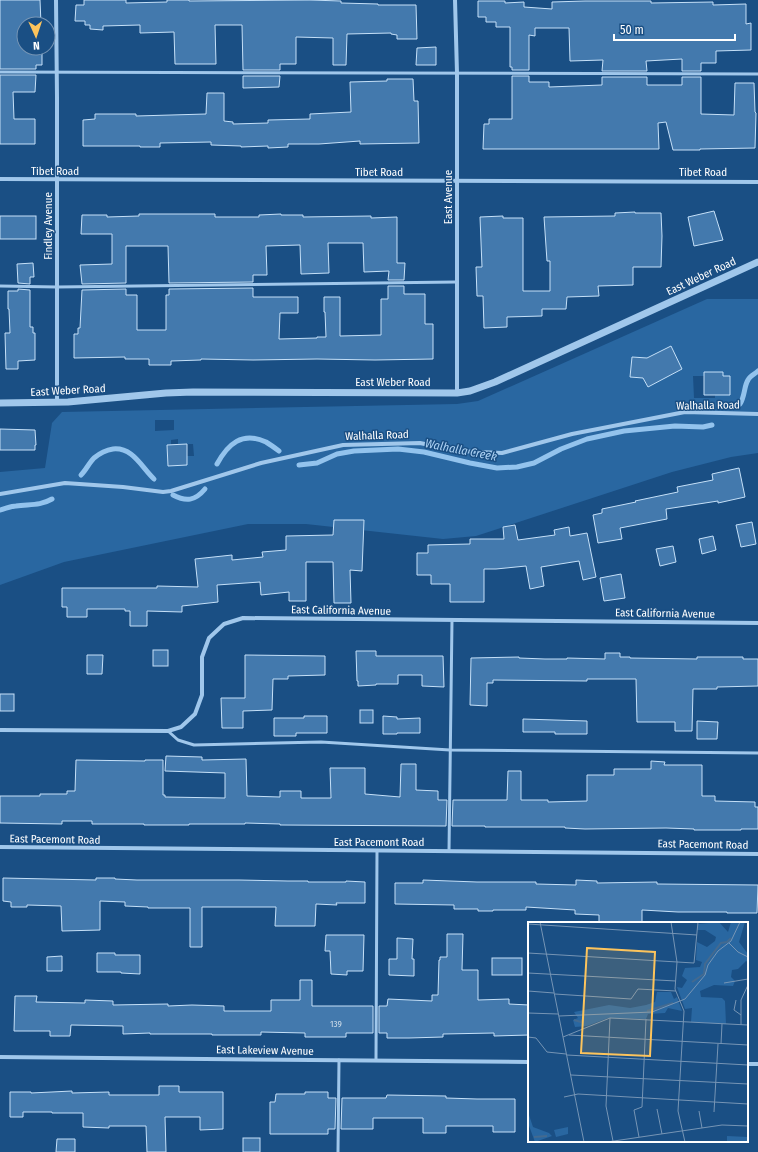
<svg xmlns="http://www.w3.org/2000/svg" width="758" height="1152" font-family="'Fira Sans Condensed',sans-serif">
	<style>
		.green { fill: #2967a1; fill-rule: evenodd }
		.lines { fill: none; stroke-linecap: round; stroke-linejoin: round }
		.stream { stroke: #93c3ed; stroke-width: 5 }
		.building { fill: #4379ad; stroke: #c5e0f8 }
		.service { stroke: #a0c7eb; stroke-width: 3 }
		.minor { stroke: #a0c7eb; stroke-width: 4 }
		.tertiary { stroke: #a0c7eb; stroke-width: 7 }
		.labels { text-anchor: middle; stroke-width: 3; stroke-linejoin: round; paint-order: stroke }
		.number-label { font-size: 9px; fill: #d0deea }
		.street-label { font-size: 11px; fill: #fff; stroke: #1a4f84 }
		.water-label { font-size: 12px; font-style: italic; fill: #acd1f3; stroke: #1a4f84 }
		.inset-river { fill: none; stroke: #436a90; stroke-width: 2 }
		.inset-road { fill: none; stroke: #7695b5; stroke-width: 1 }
		.view { fill: #fdc45c; fill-opacity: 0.15; stroke: #fdc45c; stroke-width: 2 }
		.inset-edge { fill: none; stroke: #fff; stroke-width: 2 }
	</style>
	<rect width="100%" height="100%" fill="#1a4f84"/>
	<path class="green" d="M707,299h51v154l-27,4 -59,15 -196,64 -33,3 -137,-15h-58l-184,38 -64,23v-113l45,-4 7,-45 10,-11 395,-8 21,-3zM671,346l6,14 -29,27 -5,-9 -13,-1 2,-20 15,1zM704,372l19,4 7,1v18h-15v3h-21l-1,-22h11zM155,420h19v10l-19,1zM178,439v5h15l1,12h-7v9h-19l-1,-20h4v-5z"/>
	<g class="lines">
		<g class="stream">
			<path d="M740,404c5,-8 4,-18 8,-24 2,-4 7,-6 10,-9"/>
			<path d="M217,464c11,-20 25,-33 49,-22 5,3 9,6 13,9"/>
			<polyline points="299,465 317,463 337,454 354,451 398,449 424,452 470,463 497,468 517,467 534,463 561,449 587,439 624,431 675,426 703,427 712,425"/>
			<path d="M81,475c5,-5 8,-12 13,-17 6,-5 12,-8 19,-9 20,-2 29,19 41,30"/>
			<path d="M173,495c13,7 22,6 32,-6"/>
			<path d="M0,510c5,-1 11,-4 16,-4 13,-2 24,0 36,-7"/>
		</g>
	</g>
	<g class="building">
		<polygon points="0,0 40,0 41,24 24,24 24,48 42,48 42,65 36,65 36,69 0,69"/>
		<polygon points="84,0 126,0 126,3 167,2 167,0 189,0 189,1 310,0 341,1 341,3 378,4 378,5 416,5 417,39 397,39 397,35 391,34 391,33 347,34 346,65 333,65 333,38 296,37 296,64 280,64 280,70 243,70 242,25 215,25 216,64 175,64 174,32 140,33 140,25 103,26 103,30 90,29 90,25 85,25 85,21 75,21 76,5 84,5"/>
		<polygon points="478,1 505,1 505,3 524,2 524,7 552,9 552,2 585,1 651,1 651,3 713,2 713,5 746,4 746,24 751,23 751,50 716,51 716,63 701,63 701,71 682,71 682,59 646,61 647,71 602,71 603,60 570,61 569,28 535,28 535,36 529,35 529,70 512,70 512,67 510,67 510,27 496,27 496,22 486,22 486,17 478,17"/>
		<polygon points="436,47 436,65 416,65 417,48"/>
		<polygon points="0,75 36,75 35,92 13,92 14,119 35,119 35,144 0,144"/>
		<polygon points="243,76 280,76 279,87 243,88"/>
		<polygon points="512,76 529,76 529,82 549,82 549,87 602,85 602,77 647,77 647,85 682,85 682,77 701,77 701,114 734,115 735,83 754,83 755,112 756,113 755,148 700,149 700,150 673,150 666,122 658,123 659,149 483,149 484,124 489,124 489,119 512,119"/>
		<polygon points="387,79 413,79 414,101 418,101 419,143 360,144 360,141 319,144 288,144 288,147 268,148 268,146 241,147 241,146 211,145 211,142 160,143 160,147 140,147 140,146 83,146 83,120 95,119 95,114 136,114 136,116 206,114 207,93 224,93 224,121 233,122 233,124 268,123 268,120 310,119 310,114 351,112 350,82 387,81"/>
		<polygon points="714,211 723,240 694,246 688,217"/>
		<polygon points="635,212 635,213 661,213 662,236 661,267 633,267 633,285 598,286 599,296 567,297 566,309 542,309 542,316 507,317 507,327 484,328 483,296 477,296 476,267 482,267 480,217 503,216 503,218 523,218 523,291 550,291 550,261 547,261 544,217 615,216 615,213"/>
		<polygon points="139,214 215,214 215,217 259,217 259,215 281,214 281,215 303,215 303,217 371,216 371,218 397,217 397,263 405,263 404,280 388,280 389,271 364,272 363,243 328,243 329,273 301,274 300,245 266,246 267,275 253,275 253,282 169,283 168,246 126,246 126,283 82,284 80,265 112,264 112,234 81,234 82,215 107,215 107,217 139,216"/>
		<rect x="0" y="216" width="36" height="23"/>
		<polygon points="33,263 34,277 30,277 30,284 18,283 17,264"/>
		<polygon points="388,286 404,286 404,294 425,294 425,324 433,324 433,359 375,360 317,359 253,360 201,359 201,360 171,361 171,365 149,365 149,359 125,359 125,357 74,358 74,334 78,334 78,328 80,328 82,290 126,289 126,295 137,295 137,330 166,330 166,295 169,295 169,289 253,288 253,297 298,297 298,313 280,313 279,339 317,338 317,337 326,337 325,312 324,312 324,297 340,297 340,336 381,335 381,299 388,299"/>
		<polygon points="18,289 30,290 30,327 33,327 33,333 35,333 35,360 18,361 18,369 6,369 5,333 10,333 9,309 8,309 8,291 18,291"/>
		<polygon points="671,346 682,369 648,387 643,378 630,377 632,357 647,358"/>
		<polygon points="704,372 723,372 723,376 730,376 730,395 704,395"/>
		<polygon points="0,429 35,430 36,445 35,445 35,450 0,450"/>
		<polygon points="187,444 187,465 168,466 167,445"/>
		<polygon points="739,468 745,497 718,503 718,501 666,509 667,519 620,528 622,539 598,543 593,515 602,513 602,509 636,502 635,501 678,492 677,487 713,480 712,474"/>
		<polygon points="334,520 364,520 362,571 350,570 351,603 334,603 333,562 306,562 306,601 289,601 289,592 261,595 260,582 217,585 218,602 182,606 182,612 147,611 147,626 130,626 130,611 125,611 125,609 87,609 87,617 67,617 67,607 62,607 62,588 157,588 157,586 198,587 195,559 232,555 232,560 263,557 262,552 286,550 286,536 333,535"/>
		<polygon points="752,522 756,544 741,547 736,525"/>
		<polygon points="515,525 518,540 555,535 554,530 569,527 570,536 587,533 596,577 583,580 579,561 541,567 544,586 530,589 526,566 496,569 484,569 484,602 450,602 450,584 431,584 431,575 417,575 417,553 428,553 428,545 470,544 470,539 504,539 503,527"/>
		<polygon points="713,536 716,550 702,554 699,539"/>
		<polygon points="673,546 676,562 660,566 656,549"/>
		<polygon points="621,574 625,598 604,601 600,578"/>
		<rect x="153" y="650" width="15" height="16"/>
		<polygon points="356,651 376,651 376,656 443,656 444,687 422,686 422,675 398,675 398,684 376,684 376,685 358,686 358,681 357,681"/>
		<polygon points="605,653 620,653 620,657 630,657 630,658 697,659 697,657 743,657 743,659 758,659 758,686 717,687 717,689 693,689 692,731 675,731 675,722 637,722 636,679 587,679 587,681 493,680 493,683 487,683 487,706 470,705 471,658 519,657 519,658 545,659 567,659 567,658 605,659"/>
		<polygon points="87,655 103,655 102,674 87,674"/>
		<polygon points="245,655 325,656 325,675 288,676 288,679 273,679 272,710 243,711 243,728 222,728 221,698 245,698"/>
		<rect x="0" y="694" width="14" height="17"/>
		<rect x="360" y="710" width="13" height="13"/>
		<polygon points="304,716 327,716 327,733 296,733 296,736 274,736 274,718 304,718"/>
		<polygon points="383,716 397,717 397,719 420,718 420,733 397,733 397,734 383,734"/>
		<polygon points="523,719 587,721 587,734 555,734 555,732 523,732"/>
		<polygon points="697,721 718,722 717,739 697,739"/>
		<polygon points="166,756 202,757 202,760 246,759 247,796 280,797 280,791 301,791 301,798 331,798 330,768 365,768 365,794 400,797 401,764 416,764 416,790 438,791 438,800 447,800 446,826 280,825 280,824 245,823 245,824 189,824 189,825 144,825 144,824 92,824 92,821 62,821 62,824 0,823 0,796 40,796 40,794 67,794 67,791 75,791 76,760 145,761 145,760 163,760 163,795 165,795 165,797 225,798 225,773 165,771"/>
		<polygon points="651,761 665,762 664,765 702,765 702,796 715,796 715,801 755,802 755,807 758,807 758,829 741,829 741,830 694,830 694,829 666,828 585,829 565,828 565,827 485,827 485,826 452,826 453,800 507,800 508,771 521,771 521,800 548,800 548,802 587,801 587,775 614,775 614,769 651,769"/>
		<polygon points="3,878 96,880 96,878 115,878 115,879 137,880 239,880 288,881 308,881 308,882 346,882 346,881 365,882 365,903 336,903 337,905 316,904 315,926 275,926 276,907 202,907 202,947 190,947 190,908 148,908 148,907 125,906 125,902 100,901 100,930 62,931 61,906 27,905 27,907 11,907 11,902 3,901"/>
		<polygon points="423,880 477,882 536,882 536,884 576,885 576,880 597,881 597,883 657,882 657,884 758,885 757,913 727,913 727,912 678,912 642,910 642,923 599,923 599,915 575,914 575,910 526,907 526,910 493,910 493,911 478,911 478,909 454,909 454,905 395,904 395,883 423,883"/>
		<polygon points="447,934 463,934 462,970 478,970 478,1000 509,999 509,1004 529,1005 529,1035 494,1036 494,1033 443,1034 443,1037 409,1038 387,1038 387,1033 379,1033 379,1006 387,1006 388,999 432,1001 432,995 438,995 439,960 440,960 440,957 447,957"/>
		<polygon points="326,935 364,935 363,971 347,971 347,975 331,974 330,951 325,951"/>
		<polygon points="397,938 413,939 412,959 414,959 414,976 389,975 389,959 397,959"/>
		<polygon points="97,953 115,953 115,955 140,955 140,974 121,973 121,972 97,972"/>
		<polygon points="62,956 62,971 47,971 47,957"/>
		<rect x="492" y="958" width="30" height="17"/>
		<polygon points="300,980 312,980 312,1006 373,1006 373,1033 346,1033 346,1037 305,1037 305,1033 261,1032 261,1035 212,1035 212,1034 150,1034 150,1033 123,1034 123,1026 71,1025 70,1036 50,1036 50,1031 14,1031 15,996 37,996 36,1002 85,1003 85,1000 113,1001 113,1005 168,1004 168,1006 192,1005 224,1006 224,1011 271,1011 271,1000 300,1000"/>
		<polygon points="159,1086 179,1086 179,1092 223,1092 223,1129 200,1130 200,1117 165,1117 166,1152 147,1152 146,1126 109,1126 109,1128 83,1127 83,1113 52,1113 52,1112 23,1112 23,1117 10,1117 10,1092 31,1092 31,1093 72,1091 72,1093 109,1092 109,1095 159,1095"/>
		<polygon points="305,1092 328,1092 328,1098 336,1098 335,1129 328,1129 328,1134 270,1134 270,1102 275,1102 276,1094 305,1094"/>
		<polygon points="387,1095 446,1096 446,1098 477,1099 515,1099 515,1132 493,1132 493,1126 446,1126 446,1133 423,1133 423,1118 373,1118 373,1129 341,1129 342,1098 386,1098"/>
		<rect x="243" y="1138" width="17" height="14"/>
		<polygon points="57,1139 75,1139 75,1152 56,1152"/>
	</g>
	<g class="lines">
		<g class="service">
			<polyline points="0,72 758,74"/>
			<polyline points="0,286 57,287 456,282"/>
			<polyline points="168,731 178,740 194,745 321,742 450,750 758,753"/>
			<polyline points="449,851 452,620"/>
			<polyline points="376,1060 377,851"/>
			<polyline points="338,1152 339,1060"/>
		</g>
		<g class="minor">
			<polyline points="56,0 57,97 57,403"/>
			<polyline points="455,0 457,73 457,393"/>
			<polyline points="0,179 758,182"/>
			<polyline points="0,494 65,483 123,487 163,492 171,491 261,463 343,445 420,443 458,451 502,453 572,434 685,412 758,414"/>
			<polyline points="0,730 168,731 181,727 195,714 202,695 202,657 209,638 224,624 243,618 758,623"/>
			<polyline points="0,847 758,854"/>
			<polyline points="0,1057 529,1062"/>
			<polyline points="747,1064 758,1064"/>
		</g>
		<polyline class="tertiary" points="0,403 68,402 166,393 193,392 457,393 470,391 495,382 758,262"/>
	</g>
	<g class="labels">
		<g class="number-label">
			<text x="336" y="1027">139</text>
		</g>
		<g class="street-label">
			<text x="55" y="175">Tibet Road</text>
			<text x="379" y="176">Tibet Road</text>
			<text x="703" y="176">Tibet Road</text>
			<text transform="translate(448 197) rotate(-90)" y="4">East Avenue</text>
			<text transform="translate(48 226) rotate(-90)" y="4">Findley Avenue</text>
			<text transform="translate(701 276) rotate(-25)" y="4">East Weber Road</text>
			<text x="393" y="386">East Weber Road</text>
			<text transform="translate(68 390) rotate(-3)" y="4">East Weber Road</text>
			<text transform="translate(708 405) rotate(-1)" y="4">Walhalla Road</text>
			<text transform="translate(377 435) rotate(-2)" y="4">Walhalla Road</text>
			<text transform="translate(341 610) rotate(1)" y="4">East California Avenue</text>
			<text transform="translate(665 613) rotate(1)" y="4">East California Avenue</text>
			<text transform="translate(55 839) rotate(1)" y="4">East Pacemont Road</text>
			<text x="379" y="846">East Pacemont Road</text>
			<text transform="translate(703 844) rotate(1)" y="4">East Pacemont Road</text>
			<text transform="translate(265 1050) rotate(1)" y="4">East Lakeview Avenue</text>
		</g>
		<g class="water-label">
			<text transform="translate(461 450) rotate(11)" y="4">Walhalla Creek</text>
		</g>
	</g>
	<g transform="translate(528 922)">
		<rect width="220" height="220" fill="#1a4f84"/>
		<path d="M191,0l9,10 3,-10h14l-6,20 9,12v8l-2,-1 -8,8 -6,1 -1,7 4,4 -2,5 -19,-1 -14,6 1,6 21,1 3,3 1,23 -35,-2 1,-14 -7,1 -8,-22 5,1 5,-8 -5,-4 3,-8 15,-1 2,-5 -6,-2 1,-18 10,5 8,-6 1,-4 -11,-7h-8l1,-6zM129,70h14l3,7 3,-2 5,14 -14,-3 -3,5 -17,1 -2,5 -38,-1 -21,8 -12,1 -2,-7 5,-2 -4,-6 35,-7 21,3 16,-3 9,-3zM0,190l5,15 16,6 3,3 -17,6 -7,-19zM40,205v7l-12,3 -2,-7zM199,214l21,1v5h-21z" fill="#2967a1"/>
		<path class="inset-river" d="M164,60l12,-8 1,-10 16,-21 6,-1 4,-4M119,89l26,-8M46,98l7,2 3,-5M6,215l13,-1"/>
		<path class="inset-road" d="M12,0l44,220M143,0l6,40 -2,27 9,22 -6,100 7,31M0,2l169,11M201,21l9,9 10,5M0,31l166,10 4,-41M0,51l148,8M196,61l24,-4M0,69l26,2M27,72l76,5 7,-10 38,2M208,78l-2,10 7,5M0,91l30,1M31,94l93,-4 33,-13 20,-24 3,-10 10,-14 13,-10 9,-19M82,96l-4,88 7,35M213,103v-25l7,-15M41,113l179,10M0,115l8,1 11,14 19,2M35,115l47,-19 138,7M193,122l1,-20M39,133l181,10M43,153l177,9M36,175l14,-3 170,10M129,187l5,25M171,189l3,17M186,190l4,-68M111,215l-5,-27 8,-3 4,-88M79,220l115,-17 26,1"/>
		<path class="view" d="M59,26l68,4 -5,104 -69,-3z"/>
		<rect width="220" height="220" class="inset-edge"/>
	</g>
	<g transform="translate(36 36) rotate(177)"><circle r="19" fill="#1a4f84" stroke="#7695b5"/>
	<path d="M0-3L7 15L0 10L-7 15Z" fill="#fdc45c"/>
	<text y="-6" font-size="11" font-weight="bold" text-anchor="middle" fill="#ffffff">N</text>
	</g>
	<path d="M614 34v6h121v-6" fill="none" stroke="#ffffff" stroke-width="2"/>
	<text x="620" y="34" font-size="12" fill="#ffffff" stroke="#1a4f84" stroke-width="3" paint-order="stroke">50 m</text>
</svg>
